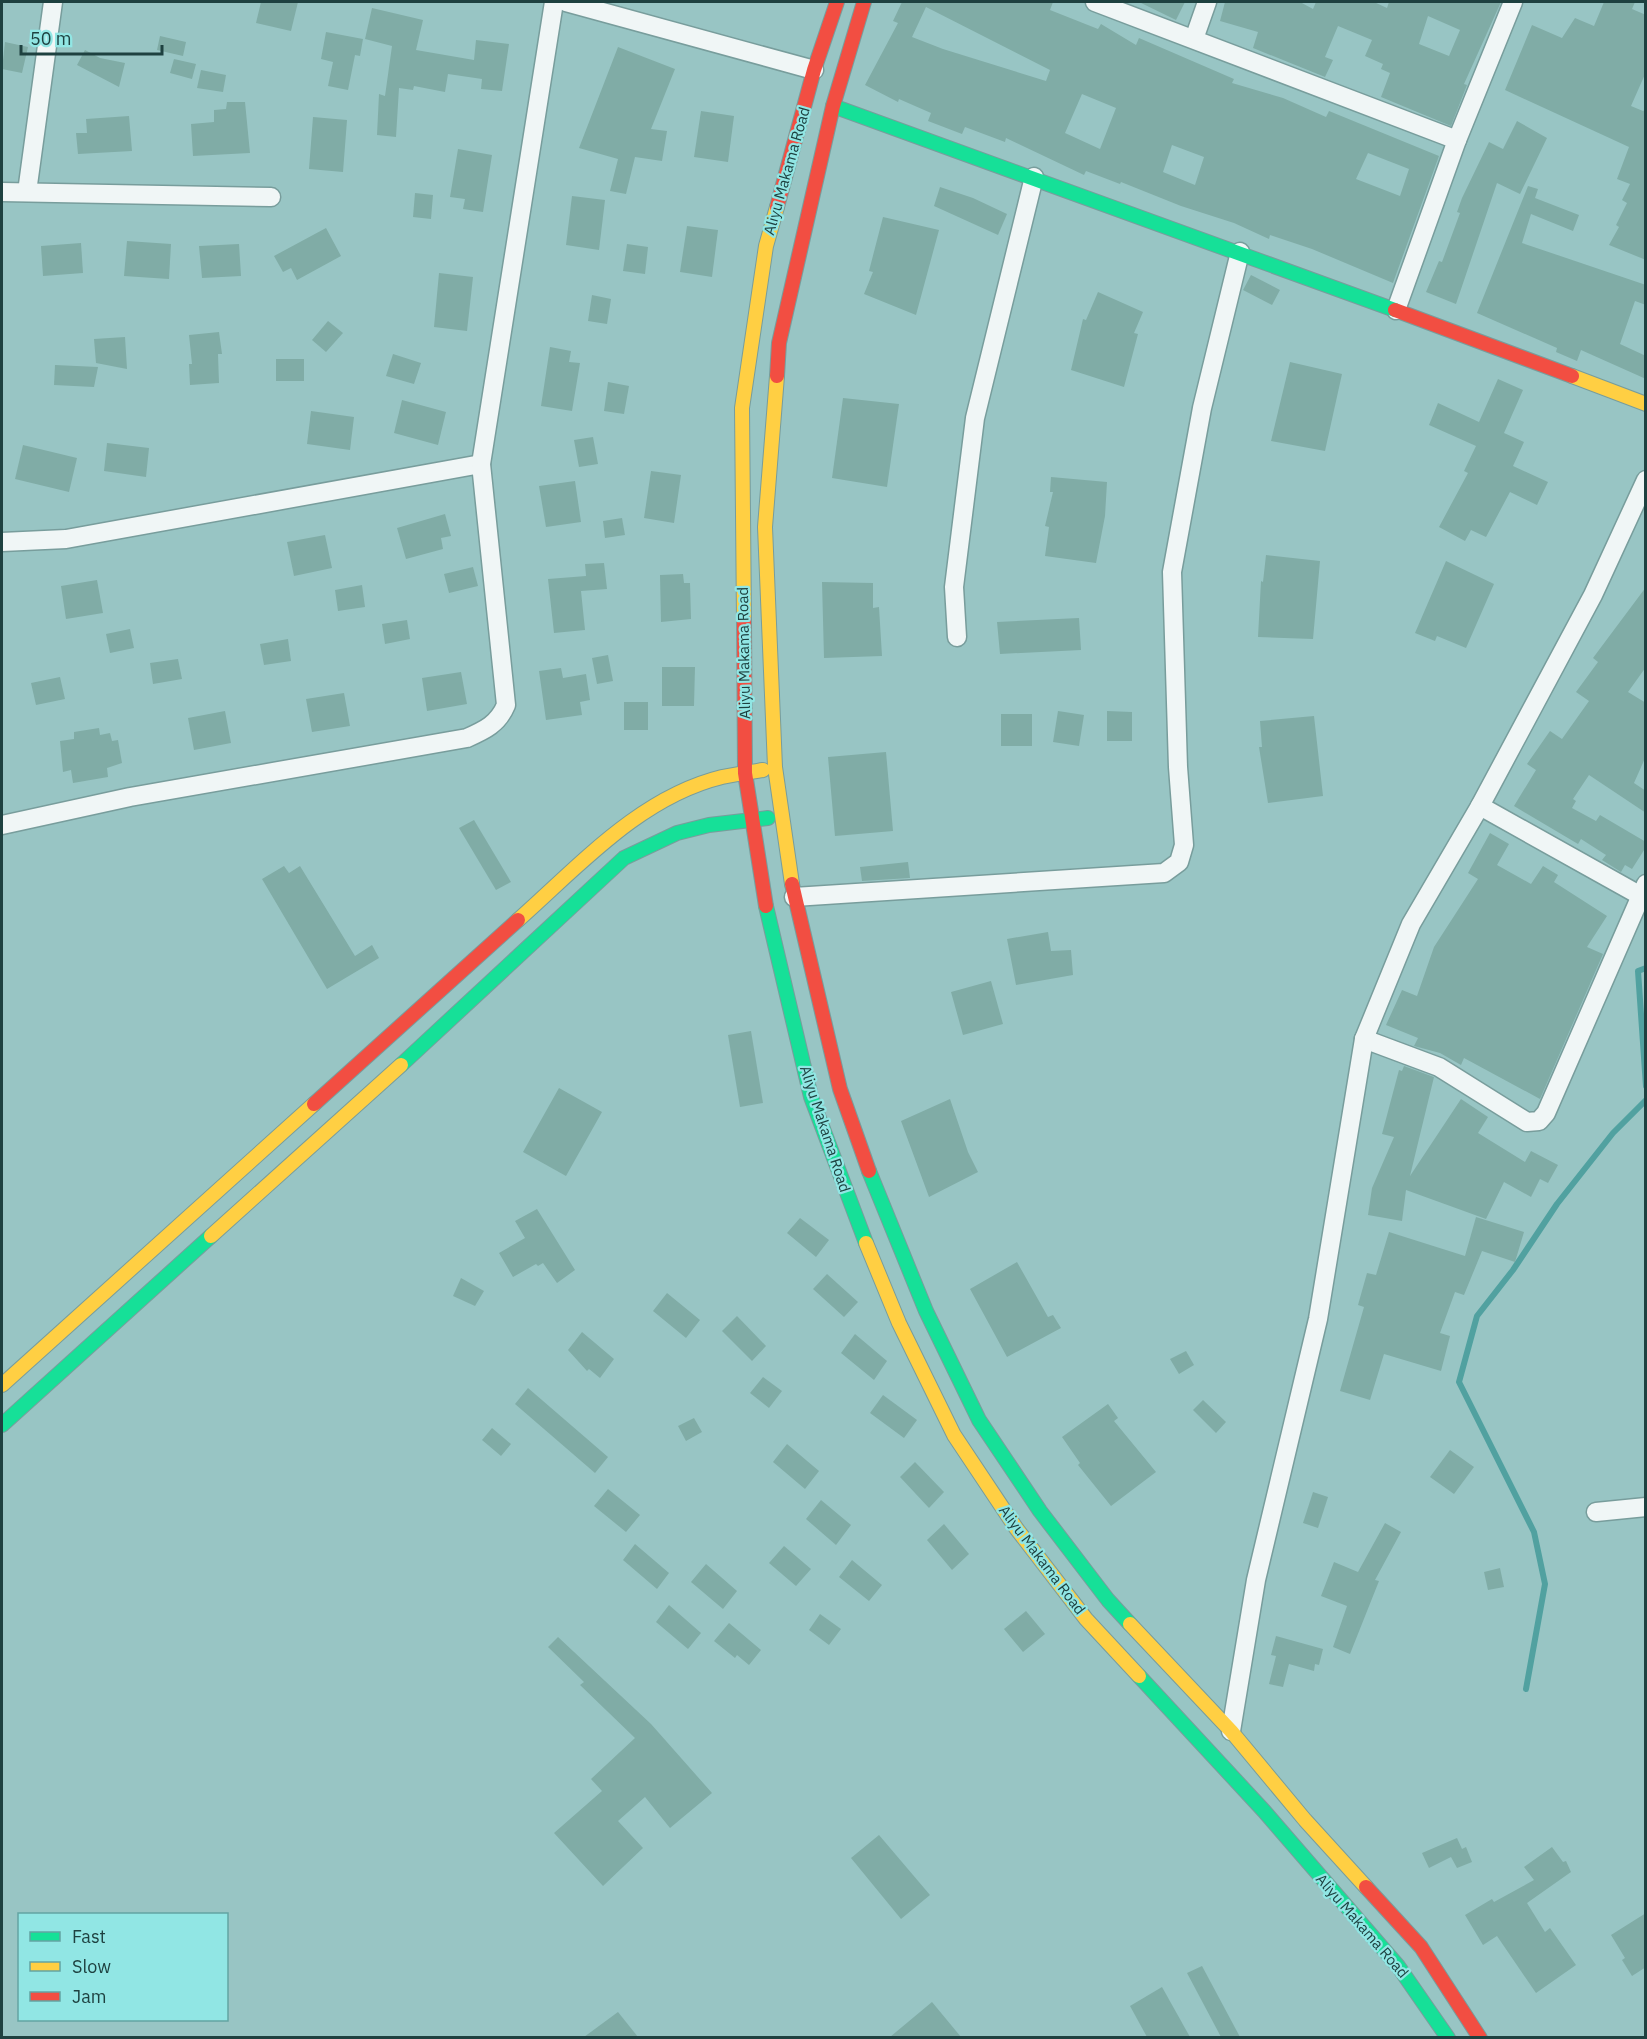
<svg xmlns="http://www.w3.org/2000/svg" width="1647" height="2039" font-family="'IBM Plex Sans',sans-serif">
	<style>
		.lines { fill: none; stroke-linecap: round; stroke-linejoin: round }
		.stream { stroke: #51a1a0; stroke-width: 6 }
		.building { fill: #80aca6; fill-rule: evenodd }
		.street-casing { stroke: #789d9c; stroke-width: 21 }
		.fast-casing { stroke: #789d9c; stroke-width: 16 }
		.slow-casing { stroke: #789d9c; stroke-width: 16 }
		.jam-casing { stroke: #789d9c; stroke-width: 16 }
		.street { stroke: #f0f6f6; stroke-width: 18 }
		.fast { stroke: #16e098; stroke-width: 14 }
		.slow { stroke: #ffcf43; stroke-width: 14 }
		.jam { stroke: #f24e42; stroke-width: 14 }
		.labels { text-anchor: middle; stroke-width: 4.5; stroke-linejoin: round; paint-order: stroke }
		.street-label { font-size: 15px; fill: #1e4140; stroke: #91e6e4 }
	</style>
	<rect width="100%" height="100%" fill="#98c5c4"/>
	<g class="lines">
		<g class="stream">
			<polyline points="1646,968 1638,971 1646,1086"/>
			<polyline points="1526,1689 1545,1584 1534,1532 1459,1382 1477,1316 1513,1270 1557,1204 1613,1133 1646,1100"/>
		</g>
	</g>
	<g class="building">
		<polygon points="261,2 298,2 291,31 256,23"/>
		<path d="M902,2h151l-3,8 48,19 3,-5 35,21 3,-7 95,41 -2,4 51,15 43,19 3,-6 110,45 -46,127 -81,-34 -42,-14 -1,4 -35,-16 -53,-17 -60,-24 -1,2 -34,-13 -2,4 -78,-37 -1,4 -40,-15 -3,7 -34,-13 3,-8 -32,-14 -1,3 -33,-17 33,-62 -5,-2zM926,7l124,63 -4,11 -103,-32 -31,-12zM1082,94l34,14 -16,41 -35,-16zM1172,145l32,12 -9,28 -32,-13zM1368,153l41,16 -9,27 -44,-17z"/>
		<polygon points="1139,2 1185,2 1176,20"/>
		<path d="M1225,2h75l13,7 3,-7h58l13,6 2,-6h112l-37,82 3,1 -16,41 -70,-29 9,-24 -9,-4 2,-5 -18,-8 7,-16 -34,-14 -13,31 8,3 -8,17 -72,-29 5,-16 -38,-11zM1428,16l32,14 -11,26 -30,-12z"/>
		<polygon points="1604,2 1635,2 1632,9 1646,15 1646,72 1631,106 1643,111 1646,109 1646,260 1609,245 1619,227 1616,225 1627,203 1622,200 1630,184 1617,179 1629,147 1505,90 1532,25 1562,38 1575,18 1594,26"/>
		<polygon points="372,8 423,20 416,50 474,60 476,40 509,44 502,91 481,89 482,79 448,74 445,92 414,86 413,90 399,88 396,137 377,135 379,94 385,96 392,46 365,39"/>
		<polygon points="326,32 363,39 360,56 355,55 348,90 328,86 333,62 321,59"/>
		<polygon points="160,36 186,42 183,56 157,50"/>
		<polygon points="5,42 28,47 22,73 2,69"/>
		<polygon points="618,47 675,69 651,129 667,131 662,161 635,157 626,194 610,191 618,159 579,148"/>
		<polygon points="85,50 100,58 125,63 119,87 77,65"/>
		<polygon points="174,59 196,64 192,79 170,73"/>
		<polygon points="201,70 226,75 223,92 197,88"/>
		<polygon points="227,102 245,102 250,153 193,156 191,124 214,122 214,110 226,109"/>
		<polygon points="701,111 734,116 728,162 694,157"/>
		<polygon points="129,116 132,151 78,154 76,133 87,133 86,119"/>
		<polygon points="313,117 347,120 343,172 309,169"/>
		<polygon points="1517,121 1547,138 1520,194 1497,183 1456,304 1426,292 1439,261 1442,262 1460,213 1457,212 1462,198 1489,142 1503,149"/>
		<polygon points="458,149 492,155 483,212 463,209 465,199 450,197"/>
		<polygon points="1528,186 1538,189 1535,198 1579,215 1573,231 1531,214 1522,243 1646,285 1646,305 1635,301 1620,344 1646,356 1646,379 1581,350 1577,361 1556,352 1557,348 1477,313"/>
		<polygon points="940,187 973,198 1007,214 998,235 934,206"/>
		<polygon points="415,193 433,195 431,219 413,217"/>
		<polygon points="572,196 605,200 599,250 566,245"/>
		<polygon points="883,217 939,230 916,315 864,294 873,272 869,271"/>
		<polygon points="687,226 718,230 712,277 680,272"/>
		<polygon points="326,228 341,256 297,280 291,268 283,272 274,256"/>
		<polygon points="127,241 171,244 169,279 124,276"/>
		<polygon points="81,243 83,273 43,276 41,246"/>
		<polygon points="239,244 241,276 202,278 199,246"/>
		<polygon points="627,244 648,247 645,274 623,271"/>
		<polygon points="439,273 473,277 467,331 434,327"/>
		<polygon points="1251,275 1280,290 1272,305 1243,290"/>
		<polygon points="1098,292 1143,312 1134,333 1138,334 1124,387 1071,370 1083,319 1086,320"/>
		<polygon points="592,295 611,299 607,324 588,321"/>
		<polygon points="328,321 343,333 326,352 312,340"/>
		<polygon points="219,332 222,354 218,354 219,383 190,385 189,364 192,364 189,335"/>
		<polygon points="125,337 127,369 96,363 94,339"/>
		<polygon points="550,347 571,351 569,362 580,363 572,411 541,406"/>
		<polygon points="393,354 421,363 414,384 386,376"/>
		<rect x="276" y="359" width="28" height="22"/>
		<polygon points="1290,362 1342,374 1325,451 1271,441"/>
		<polygon points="55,365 98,367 94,387 54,385"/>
		<polygon points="1498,379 1523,390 1504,433 1524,442 1513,466 1548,482 1537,505 1510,492 1486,537 1471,530 1465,541 1439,527 1468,473 1464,471 1476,446 1429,425 1438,403 1479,422"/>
		<polygon points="608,382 629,386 624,414 604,411"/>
		<polygon points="843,398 899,404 887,487 832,478"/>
		<polygon points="402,400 446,412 438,445 394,433"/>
		<polygon points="311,411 354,417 350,450 307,444"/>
		<polygon points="593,437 598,464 579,467 574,440"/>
		<polygon points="107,443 149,448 146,477 104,471"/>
		<polygon points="23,445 77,458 69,492 15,479"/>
		<polygon points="651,471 681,475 674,523 644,518"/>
		<polygon points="1051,477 1107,482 1105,516 1096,563 1045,556 1049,527 1045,526 1053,492 1050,492"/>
		<polygon points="575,481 581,522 546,527 539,486"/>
		<polygon points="445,514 451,536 441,538 443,549 406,559 397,528"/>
		<polygon points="622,518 625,535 605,538 603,521"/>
		<polygon points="325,535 332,568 294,576 287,542"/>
		<polygon points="1266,555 1320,561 1313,639 1258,637 1261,581 1263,582"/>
		<polygon points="1446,561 1494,584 1466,648 1437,636 1435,641 1415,633"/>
		<polygon points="604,563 607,589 581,591 585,630 554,633 548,579 586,576 585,564"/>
		<polygon points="473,567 478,586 449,593 444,574"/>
		<polygon points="683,574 684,583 690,583 691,619 661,622 660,575"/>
		<polygon points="97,580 103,613 66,619 61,586"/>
		<polygon points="822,582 873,583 873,608 879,607 882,656 824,658"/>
		<polygon points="362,585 365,607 338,611 335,590"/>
		<polygon points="1646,587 1646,667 1628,692 1646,703 1646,756 1634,783 1646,791 1646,813 1589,775 1573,799 1576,801 1572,808 1596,821 1600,815 1646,842 1646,847 1632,869 1625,865 1621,872 1602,860 1606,855 1581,839 1578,844 1514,806 1536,770 1527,764 1550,731 1562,739 1589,701 1576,692 1598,662 1593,658"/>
		<polygon points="1079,618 1081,650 1000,654 997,622"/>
		<polygon points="407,620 410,639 385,644 382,624"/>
		<polygon points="130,629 134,648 110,653 106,634"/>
		<polygon points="288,639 291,661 264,665 260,644"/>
		<polygon points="608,655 613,681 597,684 592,658"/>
		<polygon points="178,659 182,679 153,684 150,663"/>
		<polygon points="662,667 695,667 694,706 662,706"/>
		<polygon points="561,668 563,678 586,674 590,700 580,702 582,715 546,720 539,671"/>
		<polygon points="461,672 467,704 427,711 422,678"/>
		<polygon points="60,677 65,699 36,705 31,683"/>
		<polygon points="344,693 350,726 312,732 306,699"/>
		<rect x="624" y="702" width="24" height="28"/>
		<polygon points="225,711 231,743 194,750 188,718"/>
		<polygon points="1058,711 1084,715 1079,746 1053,742"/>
		<polygon points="1107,711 1132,712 1132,741 1107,741"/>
		<rect x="1001" y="714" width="31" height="32"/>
		<polygon points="1314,716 1323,796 1268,803 1259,747 1262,747 1260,721"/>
		<polygon points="99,728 100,735 110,733 112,741 118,740 122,763 107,768 108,777 73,783 71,770 63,772 60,741 74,739 74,732"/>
		<polygon points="886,752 893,831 835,836 828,757"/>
		<polygon points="474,820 511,882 496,890 459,828"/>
		<polygon points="1490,833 1509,844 1497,865 1531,884 1543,866 1558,875 1554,882 1607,916 1587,947 1603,954 1540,1099 1464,1058 1461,1065 1440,1053 1414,1046 1418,1038 1386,1025 1402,990 1417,996 1434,947 1478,879 1468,873"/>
		<polygon points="908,862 910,878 862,881 860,867"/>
		<polygon points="284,866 289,873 300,866 355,956 372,945 379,958 327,989 262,879"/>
		<polygon points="1048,932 1051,951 1071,950 1073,975 1016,985 1007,939"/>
		<polygon points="991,981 1003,1024 963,1035 951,992"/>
		<polygon points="751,1031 763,1103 740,1107 728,1035"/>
		<polygon points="1404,1066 1434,1077 1410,1176 1461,1099 1488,1117 1478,1133 1525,1162 1531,1151 1558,1165 1548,1183 1540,1179 1531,1197 1504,1182 1486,1219 1406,1190 1402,1221 1368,1215 1372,1188 1394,1137 1382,1134 1399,1070 1402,1071"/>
		<polygon points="559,1088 602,1112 566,1176 523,1152"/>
		<polygon points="950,1099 968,1152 978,1172 929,1197 901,1121"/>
		<polygon points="537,1209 575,1270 557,1283 543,1263 538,1266 536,1264 513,1277 499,1253 525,1238 515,1221"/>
		<polygon points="1476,1217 1524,1232 1515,1262 1482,1251 1464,1295 1455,1292 1440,1333 1450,1336 1441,1371 1384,1354 1370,1400 1340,1391 1364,1307 1358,1305 1367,1273 1376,1275 1389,1232 1465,1256"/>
		<polygon points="800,1218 829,1240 816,1257 787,1233"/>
		<polygon points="1017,1262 1048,1317 1053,1315 1061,1328 1007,1357 970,1289"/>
		<polygon points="827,1274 858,1302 844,1317 813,1289"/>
		<polygon points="461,1278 484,1291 475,1306 453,1296"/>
		<polygon points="667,1293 700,1320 686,1338 653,1311"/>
		<polygon points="737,1316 766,1346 752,1361 722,1331"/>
		<polygon points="582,1332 614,1359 600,1378 589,1369 587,1371 568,1350"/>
		<polygon points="855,1334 887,1361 874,1380 841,1353"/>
		<polygon points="1186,1351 1194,1365 1179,1374 1170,1359"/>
		<polygon points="763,1377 782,1391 769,1408 750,1393"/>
		<polygon points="528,1388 608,1457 595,1473 515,1404"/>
		<polygon points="883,1395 917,1420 904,1438 870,1413"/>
		<polygon points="1203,1400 1226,1422 1216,1433 1193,1410"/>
		<polygon points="1108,1404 1118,1418 1114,1421 1156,1472 1111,1506 1078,1465 1080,1463 1062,1437"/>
		<polygon points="694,1418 702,1432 686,1441 678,1426"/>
		<polygon points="492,1428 511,1444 501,1456 482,1440"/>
		<polygon points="787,1444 819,1471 805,1489 773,1462"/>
		<polygon points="1450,1450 1474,1467 1454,1494 1430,1477"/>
		<polygon points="915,1462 944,1492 929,1508 900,1477"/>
		<polygon points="608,1489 640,1515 626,1532 594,1506"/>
		<polygon points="1313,1492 1328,1497 1318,1528 1303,1523"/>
		<polygon points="821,1500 851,1525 836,1545 806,1519"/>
		<polygon points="1385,1523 1401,1532 1375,1580 1379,1581 1350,1654 1333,1647 1347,1606 1321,1596 1334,1562 1358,1572"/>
		<polygon points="944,1524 969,1554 952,1570 927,1540"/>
		<polygon points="635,1544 669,1573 657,1589 623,1560"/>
		<polygon points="784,1546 811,1569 796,1586 769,1563"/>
		<polygon points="852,1560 882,1585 869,1601 839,1577"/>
		<polygon points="706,1564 737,1591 723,1609 691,1582"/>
		<polygon points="1500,1568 1504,1587 1488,1590 1484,1572"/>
		<polygon points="669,1605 701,1633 688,1649 656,1622"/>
		<polygon points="1026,1611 1045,1634 1023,1652 1004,1629"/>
		<polygon points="820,1614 841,1629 829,1645 809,1630"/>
		<polygon points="729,1623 761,1650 749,1665 737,1655 735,1658 714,1641"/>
		<polygon points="1276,1636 1323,1649 1319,1665 1315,1664 1314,1671 1289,1664 1283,1687 1269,1684 1276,1656 1271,1655"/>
		<polygon points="558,1637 651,1724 712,1793 670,1828 645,1797 618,1821 643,1848 603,1886 554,1833 602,1791 591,1779 635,1738 580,1685 584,1682 548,1647"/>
		<polygon points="879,1835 930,1895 901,1919 851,1858"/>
		<polygon points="1457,1838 1462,1849 1466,1847 1472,1862 1457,1868 1451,1857 1429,1868 1422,1853"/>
		<polygon points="1552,1847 1563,1862 1566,1861 1571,1872 1527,1903 1545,1932 1550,1928 1576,1965 1536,1993 1497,1936 1483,1945 1465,1915 1492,1899 1494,1902 1534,1880 1524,1867"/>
		<polygon points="1646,1913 1646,1967 1632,1976 1622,1960 1625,1958 1611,1935"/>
		<polygon points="1202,1966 1240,2037 1221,2037 1187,1973"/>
		<polygon points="1162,1987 1190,2037 1147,2037 1130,2006"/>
		<polygon points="932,2002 961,2037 890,2037"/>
		<polygon points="618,2012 638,2037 584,2037"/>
	</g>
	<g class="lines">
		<defs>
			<g id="street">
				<polyline points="566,2 814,70"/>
				<polyline points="1095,2 1457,140"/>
				<polyline points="1194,39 1207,2"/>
				<polyline points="2,192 271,197"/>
				<polyline points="27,192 53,2"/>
				<polyline points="1396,310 1457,140 1513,2"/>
				<polyline points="2,542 66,539 481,464"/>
				<polyline points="957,637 954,587 975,418 1034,177"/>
				<polyline points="1480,806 1641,896"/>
				<path d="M2,825l128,-28 337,-59c18,-8 31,-14 39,-33l-25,-241 73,-462"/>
				<polyline points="794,897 1164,873 1179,862 1184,845 1178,767 1172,572 1202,408 1240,252"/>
				<polyline points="1364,1039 1439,1067 1527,1122 1539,1121 1546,1113 1646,884"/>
				<polyline points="1596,1512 1646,1507"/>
				<polyline points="1231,1731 1256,1580 1318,1319 1364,1039 1411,924 1480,806 1593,595 1646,480"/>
			</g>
			<g id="fast">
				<polyline points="833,106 1395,310"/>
				<polyline points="766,906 811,1097 866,1243"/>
				<polyline points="401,1065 624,858 677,833 709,825 768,818"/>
				<polyline points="869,1171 926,1311 979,1420 1040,1511 1108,1600 1130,1624"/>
				<polyline points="2,1425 211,1236"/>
				<polyline points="1139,1676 1264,1811 1398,1966 1448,2038"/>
			</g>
			<g id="slow">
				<polyline points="777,376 765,527 775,767 792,884"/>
				<polyline points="1572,376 1646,404"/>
				<polyline points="744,620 742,408 766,246 777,207"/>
				<path d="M518,920c61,-54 122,-123 204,-143 14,-3 28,-5 41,-7"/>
				<polyline points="211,1236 401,1065"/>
				<polyline points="866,1243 899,1323 954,1435 1016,1528 1086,1619 1139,1676"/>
				<polyline points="2,1385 314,1104"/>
				<polyline points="1130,1624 1231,1731 1305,1820 1366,1887"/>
			</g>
			<g id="jam">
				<polyline points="777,207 814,70 837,2"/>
				<polyline points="1395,310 1572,376"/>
				<polyline points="777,376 779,343 833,106 864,2"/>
				<polyline points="744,620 745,773 766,906"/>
				<polyline points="792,884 840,1089 869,1171"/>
				<polyline points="314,1104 518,920"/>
				<polyline points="1366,1887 1421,1947 1480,2038"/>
			</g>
		</defs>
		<use href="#street" class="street-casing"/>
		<use href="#fast" class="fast-casing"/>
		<use href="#slow" class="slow-casing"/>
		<use href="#jam" class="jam-casing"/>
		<use href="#street" class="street"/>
		<use href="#fast" class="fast"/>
		<use href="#slow" class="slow"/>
		<use href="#jam" class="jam"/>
	</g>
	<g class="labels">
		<g class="street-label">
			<text transform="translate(787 171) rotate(-74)" y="5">Aliyu Makama Road</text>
			<text transform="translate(744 653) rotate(-91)" y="5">Aliyu Makama Road</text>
			<text transform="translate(825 1129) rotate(72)" y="5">Aliyu Makama Road</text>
			<text transform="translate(1042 1560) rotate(53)" y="5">Aliyu Makama Road</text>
			<text transform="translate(1362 1926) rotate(49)" y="5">Aliyu Makama Road</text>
		</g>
	</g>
	<rect width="1647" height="2039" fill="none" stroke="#1e4140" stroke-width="6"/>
	<rect x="18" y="1913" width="210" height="108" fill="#91e6e4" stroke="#63a4a2" stroke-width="1.5"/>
	<rect x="30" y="1932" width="30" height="9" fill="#16e098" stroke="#63a4a2" stroke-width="1.5"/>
	<text x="72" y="1943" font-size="18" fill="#1e4140">Fast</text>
	<rect x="30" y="1962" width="30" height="9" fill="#ffcf43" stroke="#63a4a2" stroke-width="1.5"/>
	<text x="72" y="1973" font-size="18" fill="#1e4140">Slow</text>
	<rect x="30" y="1992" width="30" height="9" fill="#f24e42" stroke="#63a4a2" stroke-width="1.5"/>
	<text x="72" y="2003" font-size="18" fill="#1e4140">Jam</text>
	<path d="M21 45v9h141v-9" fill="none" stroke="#1e4140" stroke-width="3"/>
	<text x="30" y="45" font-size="18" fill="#1e4140" stroke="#91e6e4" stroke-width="4.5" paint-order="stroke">50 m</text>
</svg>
